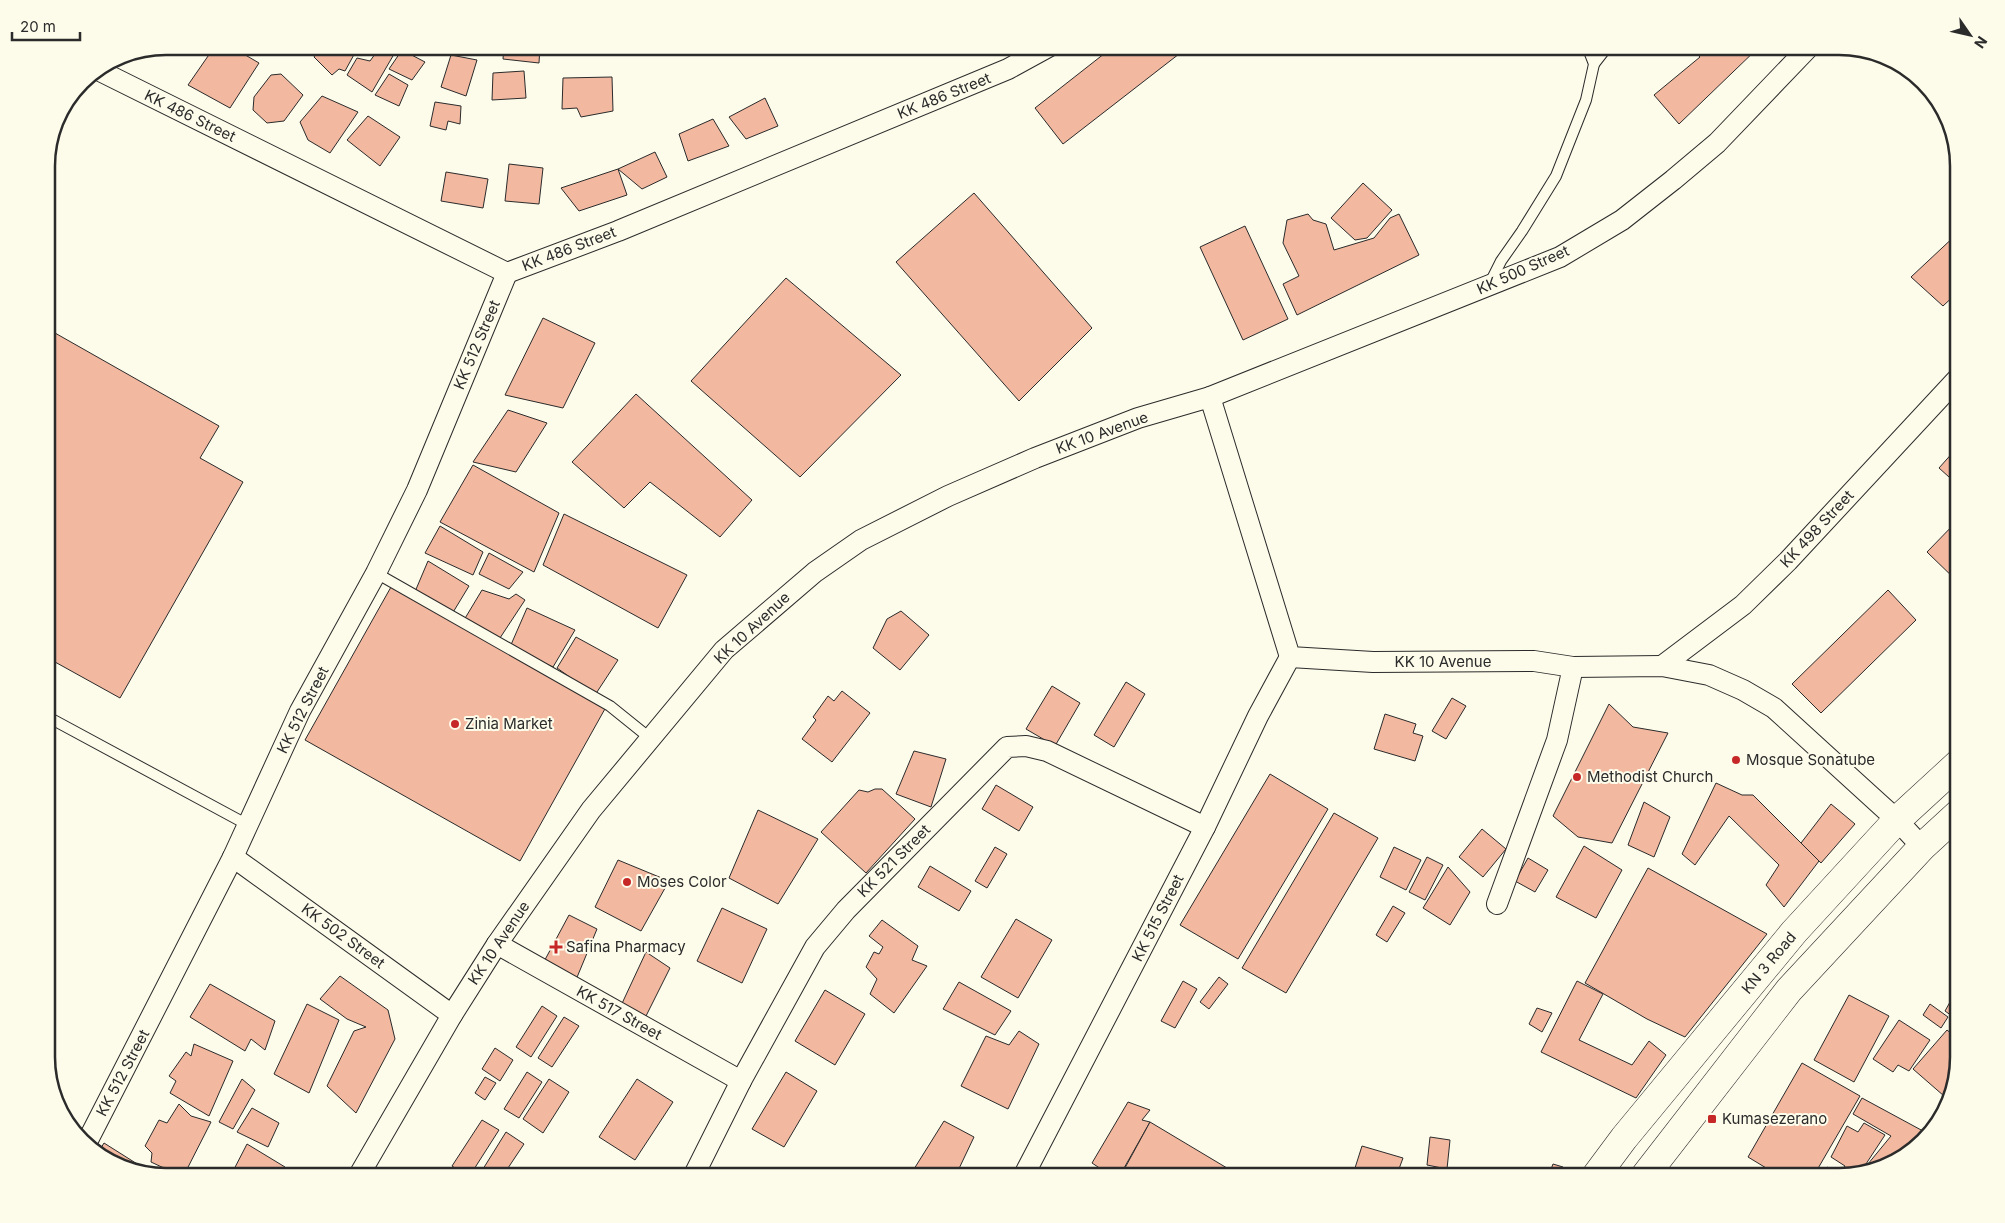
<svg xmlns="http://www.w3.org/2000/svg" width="2005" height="1223" font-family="Inter,sans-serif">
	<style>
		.building { fill: #f2b8a0; stroke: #2b2b2b }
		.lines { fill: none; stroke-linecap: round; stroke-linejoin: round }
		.service-casing { stroke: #2b2b2b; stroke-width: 12 }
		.minor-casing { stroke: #2b2b2b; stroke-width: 22 }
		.trunk-casing { stroke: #2b2b2b; stroke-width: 29 }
		.service { stroke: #fdfbea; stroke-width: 10 }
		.minor { stroke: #fdfbea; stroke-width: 20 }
		.trunk { stroke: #fdfbea; stroke-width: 28 }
		.poi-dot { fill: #c62828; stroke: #fdfbea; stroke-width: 2 }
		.labels { text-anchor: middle; stroke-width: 4; stroke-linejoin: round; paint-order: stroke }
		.street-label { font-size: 15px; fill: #2b2b2b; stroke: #fdfbea }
		.poi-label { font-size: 15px; fill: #2b2b2b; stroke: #fdfbea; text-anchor: start }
		.rim { fill: none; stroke: #2b2b2b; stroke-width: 2.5 }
	</style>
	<rect width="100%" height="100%" fill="#fdfbea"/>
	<g class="building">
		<polygon points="215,46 230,46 259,63 230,108 188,85"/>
		<polygon points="320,46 347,46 356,51 345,71 339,69 332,75 314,57"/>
		<polygon points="381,46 397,49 372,92 347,75 357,58 370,61"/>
		<polygon points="454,46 477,46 476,54 453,48"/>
		<polygon points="504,46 540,46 539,63 503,59"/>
		<polygon points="1114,46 1188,47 1063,144 1035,108"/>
		<polygon points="1689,46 1760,46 1679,124 1654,95 1700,57"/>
		<polygon points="402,50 425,62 412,80 389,69"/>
		<polygon points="451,55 477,60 466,96 441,87"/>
		<polygon points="524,71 526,98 492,100 493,73"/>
		<polygon points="281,74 303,95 284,121 267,123 253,110 254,97 271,75"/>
		<polygon points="389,74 408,85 399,106 375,95"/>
		<polygon points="612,77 613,111 581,117 577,108 562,109 563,78"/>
		<polygon points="1926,89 1943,106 1946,119 1923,93"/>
		<polygon points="322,96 358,112 330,153 308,140 300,122"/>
		<polygon points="765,98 778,126 746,139 729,117"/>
		<polygon points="435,102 461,106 460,124 448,121 446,130 430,126"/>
		<polygon points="368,116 400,137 380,166 347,140"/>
		<polygon points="713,119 729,146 688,161 679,134"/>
		<polygon points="655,152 667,177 642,189 618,169"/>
		<polygon points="509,164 543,168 539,204 505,201"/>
		<polygon points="618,169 627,195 579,211 561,188"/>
		<polygon points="446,172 488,179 483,208 441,201"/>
		<polygon points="1363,183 1392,210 1367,238 1355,240 1331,218"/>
		<polygon points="974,193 1092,328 1019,401 896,262"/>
		<polygon points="1308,214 1313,220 1326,224 1334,250 1374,238 1390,218 1399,214 1419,255 1297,315 1283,284 1299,276 1283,243 1287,220"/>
		<polygon points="1245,226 1288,319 1243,340 1200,247"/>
		<polygon points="1958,233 1959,291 1943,306 1911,277"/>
		<polygon points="786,278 901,375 800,477 691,381"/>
		<polygon points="543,318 595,343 563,408 505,395"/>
		<polygon points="55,333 219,426 200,458 243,482 120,698 46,657 46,349"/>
		<polygon points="636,394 752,500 720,537 650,482 624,508 572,462"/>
		<polygon points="508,410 547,423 516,472 473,462"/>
		<polygon points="1955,450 1959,452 1954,464 1959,468 1959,486 1939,468"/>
		<polygon points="473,465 559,513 534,572 440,522"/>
		<polygon points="564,514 687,575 658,628 543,565"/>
		<polygon points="1959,519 1959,583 1927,552"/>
		<polygon points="440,526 483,552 473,575 425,553"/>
		<polygon points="489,553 523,572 509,589 479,574"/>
		<polygon points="428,561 469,586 452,614 414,594"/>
		<polygon points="391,587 606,707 520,861 305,740"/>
		<polygon points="482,590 509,599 516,594 525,600 498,641 464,620"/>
		<polygon points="1888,590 1916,620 1821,713 1792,684"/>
		<polygon points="527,608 575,630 553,667 510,647"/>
		<polygon points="901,611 929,635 900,670 873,648 887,619"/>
		<polygon points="576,637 618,660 595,695 557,668"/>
		<polygon points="1126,682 1145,694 1114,747 1094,735"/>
		<polygon points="1052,686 1080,703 1055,746 1026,729"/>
		<polygon points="842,691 870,713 832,762 802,739 816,720 813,717 828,696 834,701"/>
		<polygon points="1452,698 1466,706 1446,739 1432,731"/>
		<polygon points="1609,704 1633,727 1668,733 1612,843 1578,837 1553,816"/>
		<polygon points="1385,714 1416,724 1413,733 1423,736 1415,761 1374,749"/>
		<polygon points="914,751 946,759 931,807 896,794"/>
		<polygon points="1270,774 1328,809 1238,959 1180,925"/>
		<polygon points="1716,783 1742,795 1753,795 1819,861 1784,907 1766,885 1779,865 1729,816 1695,865 1682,854"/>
		<polygon points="996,785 1033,807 1019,831 982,809"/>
		<polygon points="875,789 882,789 915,819 866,873 821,832 859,790 868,792"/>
		<polygon points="1644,802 1670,817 1654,857 1628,845"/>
		<polygon points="1831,804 1855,824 1821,863 1801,843"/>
		<polygon points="758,810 818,839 778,904 729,878"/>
		<polygon points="1334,813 1378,838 1286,993 1242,968"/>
		<polygon points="1482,829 1506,849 1483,877 1459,857"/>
		<polygon points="1584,846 1622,870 1596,918 1556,897"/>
		<polygon points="995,847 1007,854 987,888 975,881"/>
		<polygon points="1394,847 1421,860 1406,890 1380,877"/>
		<polygon points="1427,857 1443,865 1425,900 1409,892"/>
		<polygon points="1528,858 1548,870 1535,892 1515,881"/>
		<polygon points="618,860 669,881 641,931 595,907"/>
		<polygon points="930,866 971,891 959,911 918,887"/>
		<polygon points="1448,867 1470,892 1450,925 1423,908"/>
		<polygon points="1648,868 1767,934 1685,1037 1647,1019 1585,983"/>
		<polygon points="1393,906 1405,913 1387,942 1376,935"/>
		<polygon points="722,908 767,929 742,983 697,961"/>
		<polygon points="569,915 597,929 573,987 540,969"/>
		<polygon points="1016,919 1052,940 1018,998 981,977"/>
		<polygon points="882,920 918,946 912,960 927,966 894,1013 870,994 877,979 866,967 874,952 879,954 883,947 869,936"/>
		<polygon points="646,952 670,968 643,1022 618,1012"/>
		<polygon points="340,976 388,1010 395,1039 356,1113 327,1086 354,1031 366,1027 347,1019 320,999"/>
		<polygon points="1219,977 1228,984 1209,1009 1200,1002"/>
		<polygon points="1183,981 1197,989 1175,1028 1161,1021"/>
		<polygon points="1577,981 1603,994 1579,1040 1632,1065 1649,1041 1666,1055 1636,1098 1541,1052"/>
		<polygon points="959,982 1011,1011 995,1035 943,1009"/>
		<polygon points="210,984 275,1021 265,1050 251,1039 245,1051 190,1017"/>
		<polygon points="1959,986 1959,1021 1945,1011"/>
		<polygon points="825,990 865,1014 835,1065 795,1041"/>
		<polygon points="1849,995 1889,1016 1854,1082 1814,1060"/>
		<polygon points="307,1004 339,1020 309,1093 274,1074"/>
		<polygon points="1930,1004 1948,1017 1941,1028 1923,1015"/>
		<polygon points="542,1006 557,1016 531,1057 516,1047"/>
		<polygon points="1537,1008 1552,1013 1542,1032 1529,1024"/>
		<polygon points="564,1017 579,1026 552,1067 538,1058"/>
		<polygon points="1899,1020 1930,1040 1909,1071 1898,1065 1893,1072 1873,1059"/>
		<polygon points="1947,1030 1959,1040 1959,1057 1950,1089 1944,1096 1913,1069"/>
		<polygon points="1019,1031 1039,1044 1008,1109 961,1086 986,1036 1009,1045"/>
		<polygon points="194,1044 233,1061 209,1116 170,1093 176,1081 169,1076 186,1052 191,1056"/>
		<polygon points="495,1048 513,1060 500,1081 482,1069"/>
		<polygon points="1802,1063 1860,1096 1813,1177 1781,1177 1748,1157"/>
		<polygon points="527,1072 542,1082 519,1118 504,1109"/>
		<polygon points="786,1072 817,1091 784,1147 752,1129"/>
		<polygon points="485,1077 496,1083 485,1100 475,1093"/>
		<polygon points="242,1079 255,1090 233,1129 219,1122"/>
		<polygon points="549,1079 569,1092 543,1133 523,1119"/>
		<polygon points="637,1079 673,1102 635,1160 599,1137"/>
		<polygon points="1862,1098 1923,1131 1899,1161 1863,1170 1891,1136 1853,1114"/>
		<polygon points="1128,1102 1150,1110 1142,1120 1150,1122 1119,1177 1113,1177 1092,1163"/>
		<polygon points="179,1104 191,1116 211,1122 183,1177 151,1162 152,1153 145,1146 159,1120 167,1123"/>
		<polygon points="252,1108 279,1123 268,1147 237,1132"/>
		<polygon points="482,1120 499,1130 469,1177 452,1166"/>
		<polygon points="944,1121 974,1137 955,1177 909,1177"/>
		<polygon points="1150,1122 1242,1177 1120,1177"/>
		<polygon points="1864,1123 1885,1135 1862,1170 1843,1176 1840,1174 1845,1166 1831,1157 1847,1126 1858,1132"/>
		<polygon points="506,1132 524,1144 502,1177 478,1177"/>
		<polygon points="1430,1137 1450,1140 1447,1169 1427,1165"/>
		<polygon points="104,1143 142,1167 140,1170 106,1161 98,1153"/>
		<polygon points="247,1144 285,1167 280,1177 230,1177"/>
		<polygon points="1362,1146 1403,1158 1396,1177 1381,1177 1355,1168"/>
		<polygon points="1553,1164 1563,1167 1559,1177 1548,1177"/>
		<polygon points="1827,1167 1843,1176 1822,1177"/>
	</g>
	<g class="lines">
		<defs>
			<g id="service">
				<polyline points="1594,64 1608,46"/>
				<polyline points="1490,283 1501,261 1522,231 1556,176 1586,100 1594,64 1587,46"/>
				<polyline points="376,573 610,706 651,739"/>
				<polyline points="46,716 248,825"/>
			</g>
			<g id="minor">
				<polyline points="98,70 507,273 618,231 1008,69 1050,46"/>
				<polyline points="1210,397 1560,257 1622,220 1673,180 1717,143 1810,46"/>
				<polyline points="1662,666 1743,605 1788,561 1959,377"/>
				<polyline points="233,857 452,1015"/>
				<polyline points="1497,904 1557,740 1573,667"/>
				<polyline points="497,944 741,1081"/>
				<polyline points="87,1142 233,857 300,711 376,573 417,490 507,273"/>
				<polyline points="358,1177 452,1015 497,944 591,810 724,650 815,572 861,540 948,496 1035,458 1138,418 1210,397 1290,657 1373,662 1534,661 1573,667 1662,666 1709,675 1743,690 1774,708 1897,820 1922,847"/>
				<polyline points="693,1177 741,1081 815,947 846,910 1007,747 1026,746 1047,751 1205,827"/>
				<polyline points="1023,1177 1205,827 1258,716 1290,657"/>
			</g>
			<g id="trunk">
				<polyline points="1595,1177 1624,1138 1794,932 1897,820 1959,763"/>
				<polyline points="1644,1177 1789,990 1922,847 1959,813"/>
			</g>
		</defs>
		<use href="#service" class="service-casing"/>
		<use href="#minor" class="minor-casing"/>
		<use href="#trunk" class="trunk-casing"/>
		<use href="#service" class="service"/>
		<use href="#minor" class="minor"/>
		<use href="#trunk" class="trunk"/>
	</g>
	<g class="poi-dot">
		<circle cx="455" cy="724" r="5"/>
		<circle cx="1736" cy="760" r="5"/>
		<circle cx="1577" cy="777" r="5"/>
		<circle cx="627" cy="882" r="5"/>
		<path d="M553.5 939.5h5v5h5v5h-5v5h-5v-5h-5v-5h5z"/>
		<rect x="1707" y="1114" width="10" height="10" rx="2.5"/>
	</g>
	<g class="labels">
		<g class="street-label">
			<text transform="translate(944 96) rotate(-22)" y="5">KK 486 Street</text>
			<text transform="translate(190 116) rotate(26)" y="5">KK 486 Street</text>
			<text transform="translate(569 249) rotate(-21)" y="5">KK 486 Street</text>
			<text transform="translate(1523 270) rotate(-24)" y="5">KK 500 Street</text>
			<text transform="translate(477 345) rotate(-67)" y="5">KK 512 Street</text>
			<text transform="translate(1102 433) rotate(-20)" y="5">KK 10 Avenue</text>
			<text transform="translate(1817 529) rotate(-47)" y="5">KK 498 Street</text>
			<text transform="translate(752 628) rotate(-43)" y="5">KK 10 Avenue</text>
			<text x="1443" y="667">KK 10 Avenue</text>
			<text transform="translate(303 710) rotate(-63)" y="5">KK 512 Street</text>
			<text transform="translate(894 861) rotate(-45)" y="5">KK 521 Street</text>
			<text transform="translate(1158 918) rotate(-63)" y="5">KK 515 Street</text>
			<text transform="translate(343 936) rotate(36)" y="5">KK 502 Street</text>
			<text transform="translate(499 943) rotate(-56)" y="5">KK 10 Avenue</text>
			<text transform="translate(1769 963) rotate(-50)" y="5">KN 3 Road</text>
			<text transform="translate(619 1013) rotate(29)" y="5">KK 517 Street</text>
			<text transform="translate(123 1073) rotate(-62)" y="5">KK 512 Street</text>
		</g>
		<g class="poi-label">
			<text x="465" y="729">Zinia Market</text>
			<text x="1746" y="765">Mosque Sonatube</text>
			<text x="1587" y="782">Methodist Church</text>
			<text x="637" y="887">Moses Color</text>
			<text x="566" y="952">Safina Pharmacy</text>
			<text x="1722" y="1124">Kumasezerano</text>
		</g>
	</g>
	<path d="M0 0H2005V1223H0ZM166 55H1839A111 111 0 0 1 1950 166V1057A111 111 0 0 1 1839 1168H166A111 111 0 0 1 55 1057V166A111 111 0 0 1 166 55Z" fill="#fdfbea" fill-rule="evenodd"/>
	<path class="rim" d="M166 55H1839A111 111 0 0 1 1950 166V1057A111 111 0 0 1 1839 1168H166A111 111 0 0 1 55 1057V166A111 111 0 0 1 166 55Z"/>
	<g transform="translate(1970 35) rotate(124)" stroke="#fdfbea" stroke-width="4" paint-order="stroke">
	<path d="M0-4L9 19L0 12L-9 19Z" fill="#2b2b2b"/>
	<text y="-8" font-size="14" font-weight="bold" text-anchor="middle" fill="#2b2b2b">N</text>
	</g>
	<path d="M12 32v8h68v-8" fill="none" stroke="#2b2b2b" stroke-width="2.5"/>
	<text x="20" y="32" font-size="15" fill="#2b2b2b" stroke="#fdfbea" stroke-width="4" paint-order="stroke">20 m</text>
</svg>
